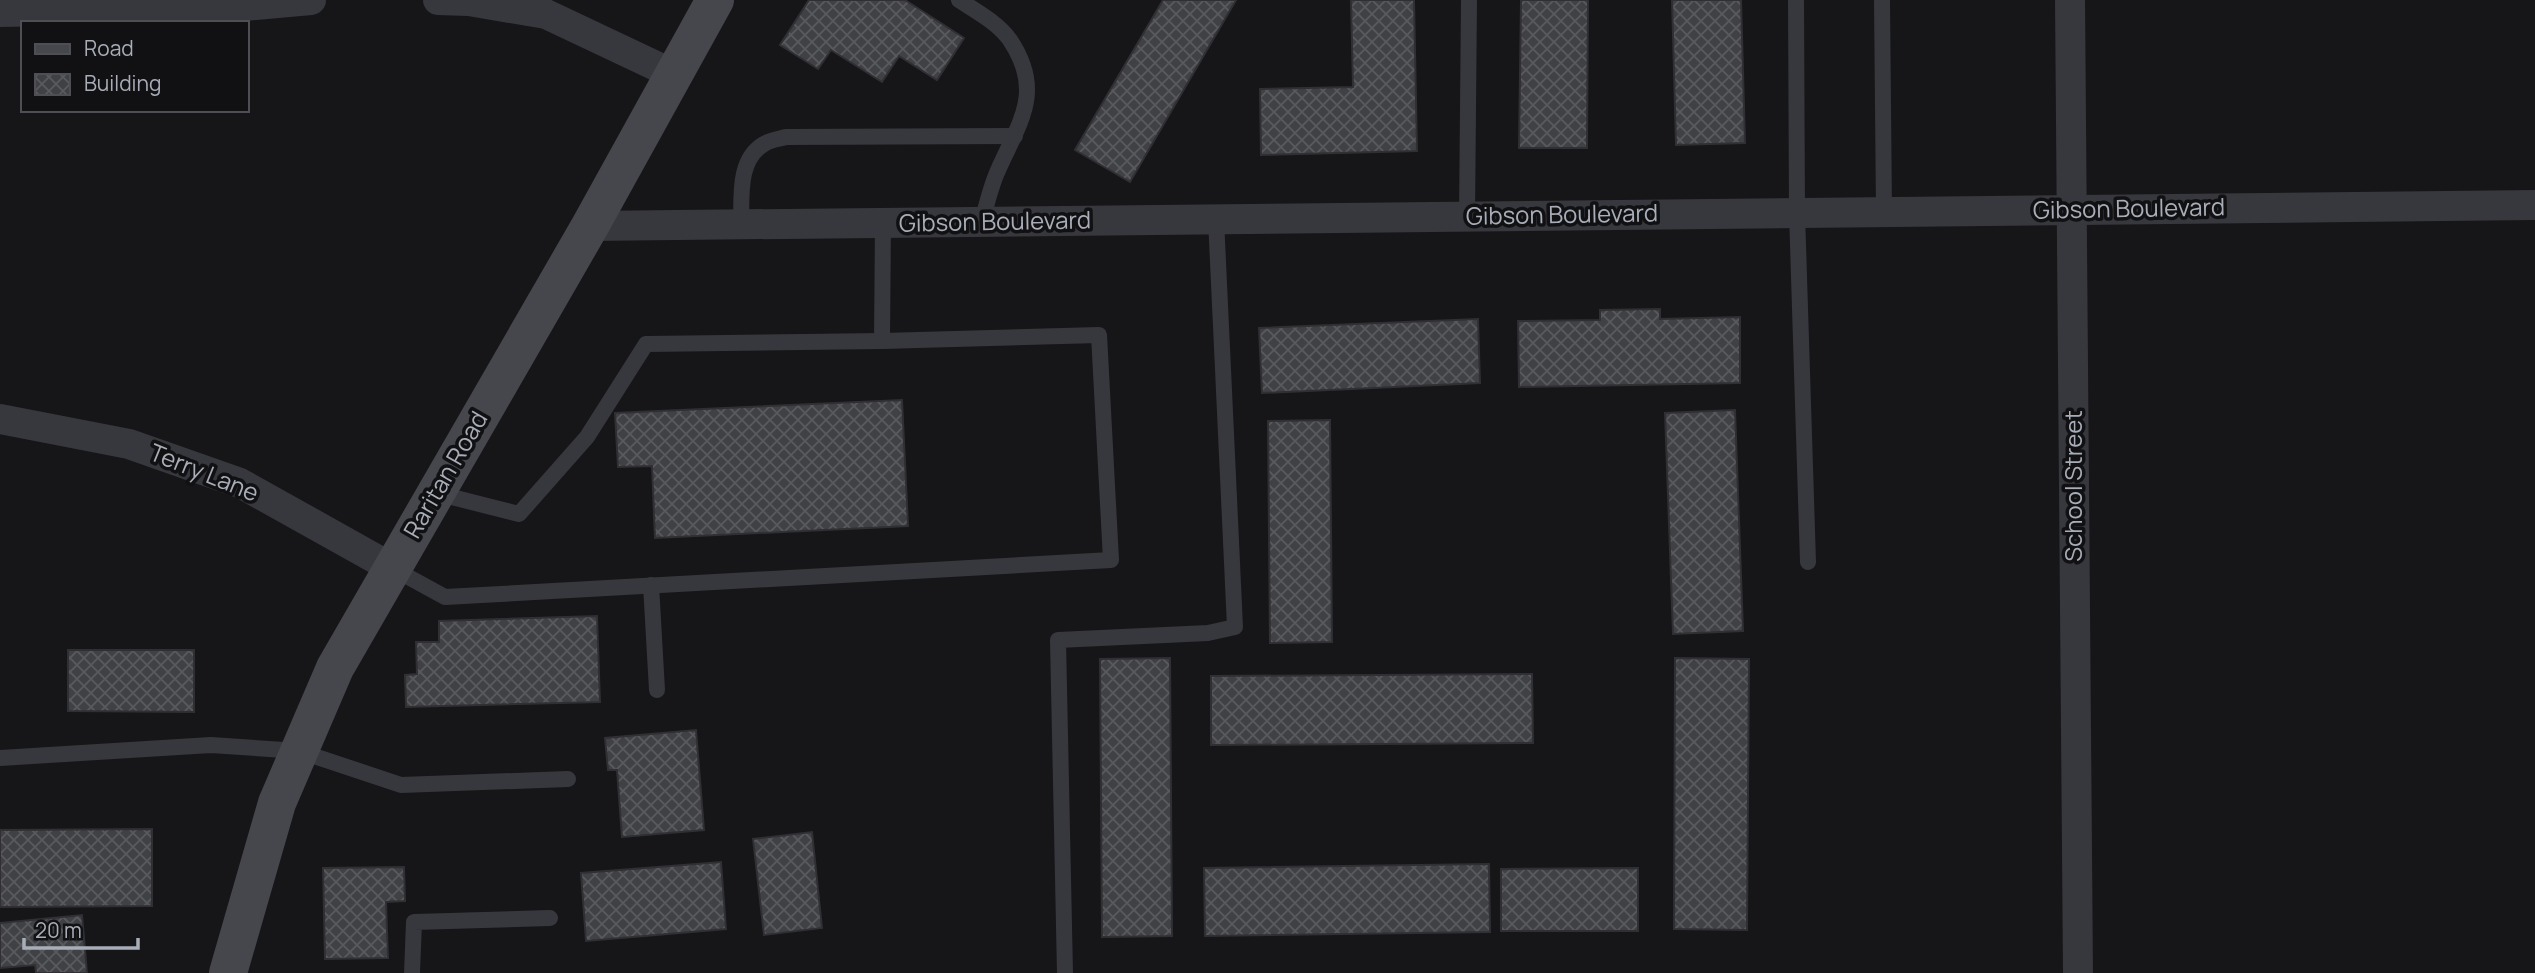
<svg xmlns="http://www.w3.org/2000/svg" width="2535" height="973" font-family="Manrope,sans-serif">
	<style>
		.building { fill: url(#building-cross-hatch); stroke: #303034; stroke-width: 2 }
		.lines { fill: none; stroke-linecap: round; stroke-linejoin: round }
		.service { stroke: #37383d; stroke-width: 16 }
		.minor { stroke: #37383d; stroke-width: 30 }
		.secondary { stroke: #45474d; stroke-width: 38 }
		.labels { text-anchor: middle; stroke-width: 7; stroke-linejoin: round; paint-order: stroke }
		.street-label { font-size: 24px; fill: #a8adb8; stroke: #111113 }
	</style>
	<defs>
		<pattern id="building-cross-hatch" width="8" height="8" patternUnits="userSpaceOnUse" patternTransform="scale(1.75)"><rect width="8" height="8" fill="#404145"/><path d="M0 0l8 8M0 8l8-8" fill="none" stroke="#595a5e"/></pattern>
	</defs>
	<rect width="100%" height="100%" fill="#161618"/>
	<g class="building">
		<polygon points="809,0 905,0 964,38 937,80 899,56 882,82 831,50 818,69 780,45"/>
		<polygon points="1163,0 1236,0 1130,182 1075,150"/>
		<polygon points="1351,0 1414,0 1417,151 1261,155 1260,89 1353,87"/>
		<polygon points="1521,0 1588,0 1587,148 1519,148"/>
		<polygon points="1672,0 1741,0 1745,143 1676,145"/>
		<polygon points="1660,309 1660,319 1740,317 1740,383 1519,387 1518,321 1600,320 1600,310"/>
		<polygon points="1478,319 1480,383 1262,393 1259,328"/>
		<polygon points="902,400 908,526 655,538 652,466 618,467 615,413"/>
		<polygon points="1735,410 1743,631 1673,634 1665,413"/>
		<polygon points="1330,420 1332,642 1270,643 1268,421"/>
		<polygon points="597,616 600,702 406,707 405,675 417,674 416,642 439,642 439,621"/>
		<polygon points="68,650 194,650 194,712 68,711"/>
		<polygon points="1170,658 1172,936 1102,937 1100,659"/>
		<polygon points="1675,658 1749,659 1747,930 1674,929"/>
		<polygon points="1532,674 1533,743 1211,745 1211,676"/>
		<polygon points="696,730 704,830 622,837 617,770 608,770 605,738"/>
		<polygon points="152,829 152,906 0,907 0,830"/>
		<polygon points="812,832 822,928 764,935 753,839"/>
		<polygon points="721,862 726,929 586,941 581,873"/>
		<polygon points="1489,864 1490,932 1205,936 1204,868"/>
		<polygon points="404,867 405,901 386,902 388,958 325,959 323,868"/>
		<polygon points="1638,868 1638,931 1501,931 1501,869"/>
		<polygon points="82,915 87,973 36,973 35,965 0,968 0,923"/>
	</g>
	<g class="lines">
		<g class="service">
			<path d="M959,0c17,11 39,23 51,40 36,54 7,85 -14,135 -6,15 -10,31 -14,47"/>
			<polyline points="1796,0 1797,213 1808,562"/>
			<polyline points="1882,0 1884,212"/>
			<polyline points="1467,216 1469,0"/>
			<path d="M741,225c1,-28 -4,-65 23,-81 6,-4 15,-5 22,-7l229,-1"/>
			<polyline points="436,493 519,514 587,437 646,344 882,341"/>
			<polyline points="392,568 445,597 1111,560 1099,335 882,341 883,223"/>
			<polyline points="651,585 657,690"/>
			<polyline points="0,758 211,745 299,751 401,785 568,779"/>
			<polyline points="412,973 414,922 550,918"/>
			<polyline points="1065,973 1058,640 1208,633 1235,627 1216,219"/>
		</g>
		<g class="minor">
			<polyline points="438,0 469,1 546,14 675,75"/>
			<polyline points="2070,0 2078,973"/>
			<polyline points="0,12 222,8 311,0"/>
			<polyline points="590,226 2535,205"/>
			<polyline points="0,419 129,444 240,483 392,568"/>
		</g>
		<polyline class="secondary" points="228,973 277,803 335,668 590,226 715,0"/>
	</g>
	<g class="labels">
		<g class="street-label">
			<text transform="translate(2129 209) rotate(-1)" y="8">Gibson Boulevard</text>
			<text transform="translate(1562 215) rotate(-1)" y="8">Gibson Boulevard</text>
			<text transform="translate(995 222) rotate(-1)" y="8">Gibson Boulevard</text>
			<text transform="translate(204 473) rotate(22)" y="8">Terry Lane</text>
			<text transform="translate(446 475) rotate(-60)" y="8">Raritan Road</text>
			<text transform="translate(2074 486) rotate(-90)" y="8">School Street</text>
		</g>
	</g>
	<rect x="21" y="21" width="228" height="91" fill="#111113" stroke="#4d4f55" stroke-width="2"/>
	<rect x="35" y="44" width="35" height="10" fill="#45474d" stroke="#4d4f55" stroke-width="2"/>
	<text x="84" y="56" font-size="21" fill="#a8adb8">Road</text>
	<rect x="35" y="74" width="35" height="21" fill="url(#building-cross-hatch)" stroke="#4d4f55" stroke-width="2"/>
	<text x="84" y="91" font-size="21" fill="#a8adb8">Building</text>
	<path d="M24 938v10h114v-10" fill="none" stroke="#a8adb8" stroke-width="3.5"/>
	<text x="35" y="938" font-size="21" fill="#a8adb8" stroke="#111113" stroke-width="5" paint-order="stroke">20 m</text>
</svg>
